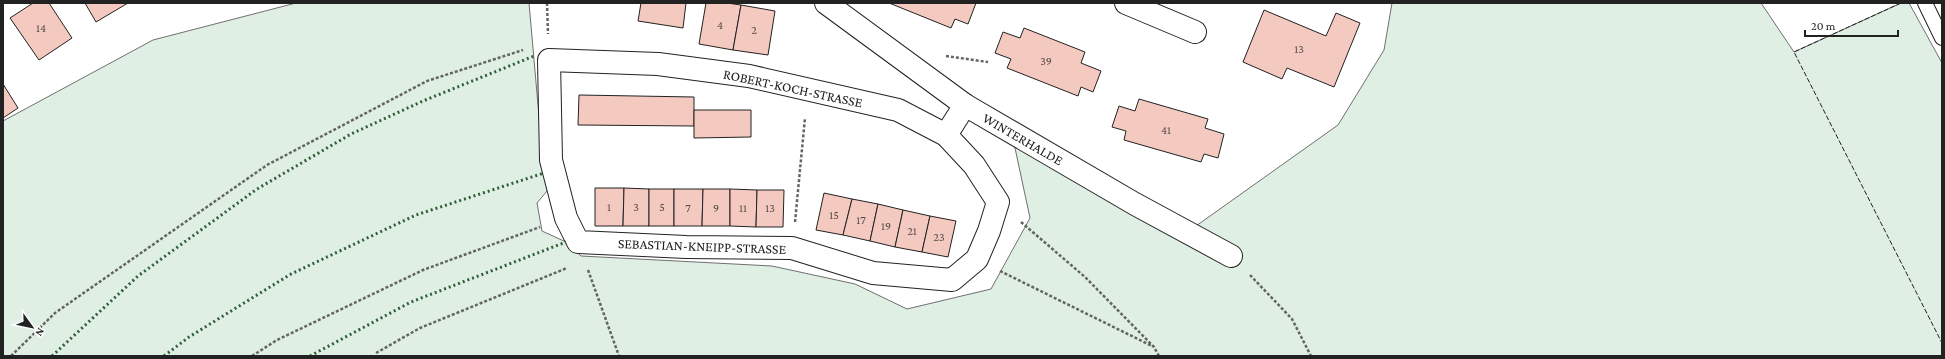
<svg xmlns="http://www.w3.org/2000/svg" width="1945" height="359" font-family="'Crimson Pro',serif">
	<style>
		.green { fill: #e0efe3; stroke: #6f6f6f }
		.building { fill: #f3c9c0; stroke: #222 }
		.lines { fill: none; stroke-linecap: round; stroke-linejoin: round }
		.lane-casing { stroke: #222; stroke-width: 16 }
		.street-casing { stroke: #222; stroke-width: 24 }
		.path { stroke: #646464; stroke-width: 2.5; stroke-dasharray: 3 2; stroke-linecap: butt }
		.lane { stroke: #fff; stroke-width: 14 }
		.street { stroke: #fff; stroke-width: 22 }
		.hedge { stroke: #2f5e38; stroke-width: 3; stroke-dasharray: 2 3; stroke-linecap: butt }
		.fence { stroke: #222; stroke-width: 1; stroke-dasharray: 5 2; stroke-linecap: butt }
		.labels { text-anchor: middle; stroke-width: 3; stroke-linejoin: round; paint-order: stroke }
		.number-label { font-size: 12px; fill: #564c4a }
		.street-label { font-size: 14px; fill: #222; stroke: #fff }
	</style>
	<rect width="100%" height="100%" fill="#fff"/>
	<polygon class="green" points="296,3 529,3 544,173 552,185 537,203 542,231 566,242 581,256 772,266 855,284 907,309 991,289 1030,218 1009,120 1196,226 1338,125 1384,50 1392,3 1761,3 1794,52 1901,3 1909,3 1942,63 1942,356 3,356 3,121 153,40"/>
	<g class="building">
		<polygon points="33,3 49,3 72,38 39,60 10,18"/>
		<polygon points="85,3 128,3 96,22"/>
		<polygon points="641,3 686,3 683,28 638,21"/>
		<polygon points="706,3 727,3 741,5 733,50 699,44"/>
		<polygon points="889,3 976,3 968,24 955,19 951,28"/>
		<polygon points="741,5 775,11 768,55 733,50"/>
		<polygon points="1264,10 1326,36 1336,13 1360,23 1334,87 1287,68 1282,79 1243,62"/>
		<polygon points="1024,28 1085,52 1081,63 1101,71 1093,92 1081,87 1078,96 1007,68 1011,59 995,53 1003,32 1020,38"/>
		<polygon points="3,84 18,108 3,118"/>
		<polygon points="579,95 694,97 694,126 578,125"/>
		<polygon points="1139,99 1208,119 1205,128 1224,134 1218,158 1204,154 1201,162 1124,140 1126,131 1112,127 1119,106 1135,111"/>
		<polygon points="694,110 751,110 751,137 694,138"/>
		<polygon points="595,188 624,188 623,226 595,226"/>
		<polygon points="624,188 649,189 649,226 623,226"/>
		<rect x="649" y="189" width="25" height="37"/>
		<polygon points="674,189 703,189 702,226 674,226"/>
		<polygon points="703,189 730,189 730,226 702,226"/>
		<polygon points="730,189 757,190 756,227 730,226"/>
		<polygon points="757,190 784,190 783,227 756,227"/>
		<polygon points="824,193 852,199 843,235 816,230"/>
		<polygon points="852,199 878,204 870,241 843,235"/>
		<polygon points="878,204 903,210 895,247 870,241"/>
		<polygon points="903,210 930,216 922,252 895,247"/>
		<polygon points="930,216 956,221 948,257 922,252"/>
	</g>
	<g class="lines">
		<defs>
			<polyline id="lane" points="1925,3 1942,38"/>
			<g id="street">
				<polyline points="826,3 965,105 1135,204 1231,256"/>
				<polyline points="1126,3 1195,32"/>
				<polygon points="549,60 658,64 749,76 898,110 946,135 974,165 998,202 989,231 977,259 952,280 873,273 792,248 686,247 578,242 566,218 551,160"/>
				<polyline points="946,135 965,105"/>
			</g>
		</defs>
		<use href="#lane" class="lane-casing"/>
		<use href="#street" class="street-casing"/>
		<g class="path">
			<polyline points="547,3 548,34"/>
			<polyline points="946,56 988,62"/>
			<polyline points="795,222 805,118"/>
			<polyline points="1021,222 1085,277 1154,347 1159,356"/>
			<polyline points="588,270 619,356"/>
			<polyline points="1000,271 1152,346"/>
			<polyline points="1250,275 1292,319 1311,356"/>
			<polyline points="376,353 420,328 567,268"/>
			<polyline points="11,356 55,313 267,165 427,81 523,50"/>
			<polyline points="252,356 277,340 423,270 540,227"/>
		</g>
		<use href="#lane" class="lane"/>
		<use href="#street" class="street"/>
		<g class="hedge">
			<polyline points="52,356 138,276 257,189 351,134 423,101 534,56"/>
			<polyline points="164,356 189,337 291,274 416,215 544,173"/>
			<polyline points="310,356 411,302 566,242"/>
		</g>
		<polyline class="fence" points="1901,3 1794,52 1942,343"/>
	</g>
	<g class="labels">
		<g class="number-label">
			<text x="720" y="29">4</text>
			<text x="41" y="32">14</text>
			<text x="754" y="34">2</text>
			<text x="1299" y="53">13</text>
			<text x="1046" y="65">39</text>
			<text x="1166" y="134">41</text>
			<text x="609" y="211">1</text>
			<text x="636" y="211">3</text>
			<text x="662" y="211">5</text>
			<text x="688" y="212">7</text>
			<text x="716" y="212">9</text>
			<text x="743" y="212">11</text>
			<text x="770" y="212">13</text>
			<text x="834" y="219">15</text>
			<text x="861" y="224">17</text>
			<text x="886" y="230">19</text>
			<text x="912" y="235">21</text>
			<text x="939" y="241">23</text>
		</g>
		<g class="street-label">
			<text transform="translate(793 88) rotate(12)" y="5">ROBERT-KOCH-STRASSE</text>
			<text transform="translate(1023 139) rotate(30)" y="5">WINTERHALDE</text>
			<text transform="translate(702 246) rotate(2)" y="5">SEBASTIAN-KNEIPP-STRASSE</text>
		</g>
	</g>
	<rect width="1945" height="359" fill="none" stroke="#222222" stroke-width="8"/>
	<g transform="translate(32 327) rotate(123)" stroke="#ffffff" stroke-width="3" paint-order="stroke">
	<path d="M0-3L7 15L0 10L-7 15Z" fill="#222222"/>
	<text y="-6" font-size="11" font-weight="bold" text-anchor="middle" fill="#222222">N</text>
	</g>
	<path d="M1805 30v6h93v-6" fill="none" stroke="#222222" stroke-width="2"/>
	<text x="1811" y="30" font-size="12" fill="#222222" stroke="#ffffff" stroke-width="3" paint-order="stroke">20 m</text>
</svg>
